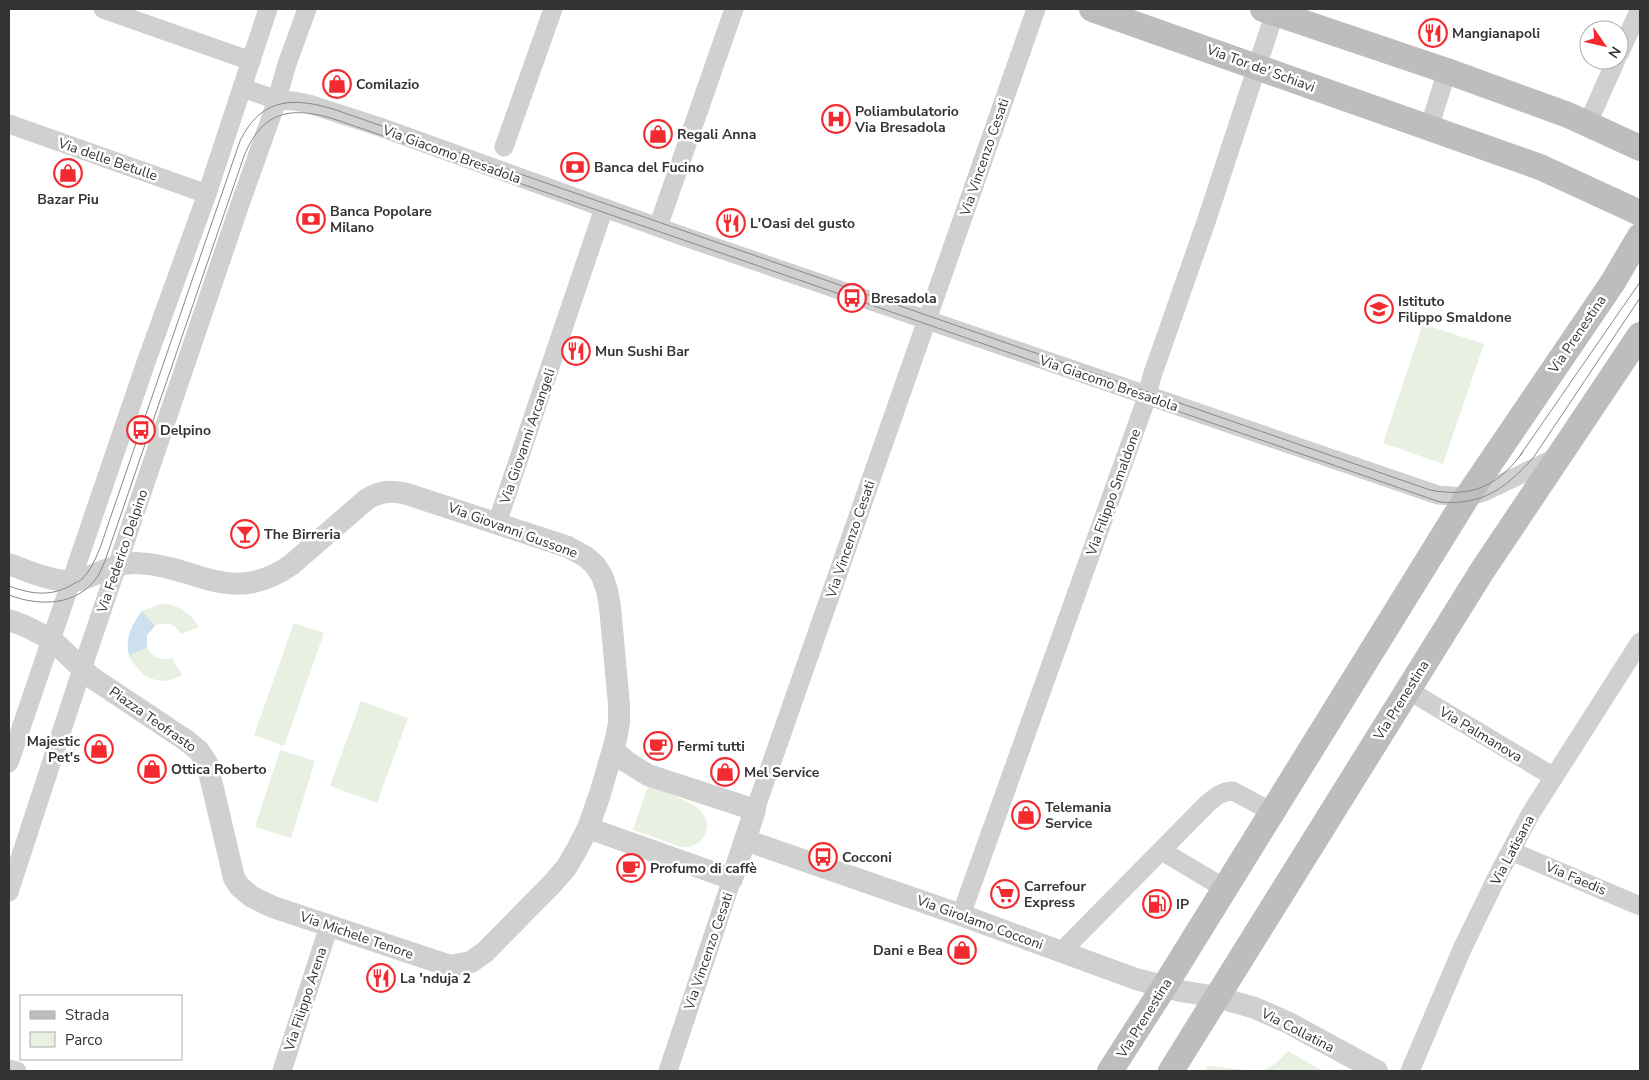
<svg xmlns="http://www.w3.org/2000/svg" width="1649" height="1080" font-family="'Nunito Sans',sans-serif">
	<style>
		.green { fill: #e8f0e1 }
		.water { fill: #cce0f0 }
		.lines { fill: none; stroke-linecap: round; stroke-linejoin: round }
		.minor { stroke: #d0d0d0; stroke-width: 19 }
		.tertiary { stroke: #d0d0d0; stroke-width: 22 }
		.secondary { stroke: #bdbdbd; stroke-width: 26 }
		.tram { stroke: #888; stroke-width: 1 }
		.labels { text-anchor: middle; stroke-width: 5; stroke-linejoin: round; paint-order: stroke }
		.poi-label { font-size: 14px; font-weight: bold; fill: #333; stroke: #fff; text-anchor: start }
		.street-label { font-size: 14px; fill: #333; stroke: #fff }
	</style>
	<rect width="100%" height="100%" fill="#fff"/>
	<g class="green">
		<polygon points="1423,324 1484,344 1443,464 1383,443"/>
		<path d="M160,604c19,0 29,8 39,23l-18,7c-6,-10 -15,-13 -26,-8l-13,-15z"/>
		<polygon points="294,623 324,633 284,746 254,735"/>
		<path d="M147,647c6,11 14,14 25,11l10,17c-23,13 -41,3 -53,-19z"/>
		<polygon points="361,701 408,718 377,803 330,786"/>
		<polygon points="280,750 315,761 291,838 255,827"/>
		<path d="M648,786c19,8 73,20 56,50 -4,8 -13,12 -23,11l-48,-17z"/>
		<polygon points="1288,1051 1323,1071 1261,1071 1275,1064"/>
		<polygon points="1208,1066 1258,1071 1205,1071"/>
	</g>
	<path class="water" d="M142,611l13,15 -8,9v12l-18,9c-4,-18 2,-31 13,-45z"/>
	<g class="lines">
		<g class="minor">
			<polyline points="103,9 251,61"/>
			<polyline points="1619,54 1640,9"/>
			<polyline points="243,88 277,100 294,101 309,104 380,127 685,237 1438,495 1467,497 1484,492 1557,457"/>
			<polyline points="1588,123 1616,60"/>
			<polyline points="9,124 207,194"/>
			<polyline points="1429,128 1447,71"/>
			<polyline points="504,147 553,9"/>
			<polyline points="658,227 734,9"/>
			<polyline points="497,523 604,208"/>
			<polyline points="1408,690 1554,777"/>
			<polyline points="9,763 145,365 207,194 268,9"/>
			<polyline points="755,810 1036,9"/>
			<polyline points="1162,851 1224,888"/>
			<polyline points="1511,851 1640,906"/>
			<polyline points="9,892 82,669 238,210 275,106 287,64 307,9"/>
			<polyline points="961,915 1146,400 1152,376 1207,219 1276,9"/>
			<path d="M1062,951l145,-147c8,-7 15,-13 26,-13l39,21"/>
			<polyline points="9,1069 17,1071"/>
			<polyline points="282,1071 329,926"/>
			<polyline points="668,1071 732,879"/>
			<polyline points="1410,1071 1463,947 1500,871 1531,813 1640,642"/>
		</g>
		<g class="tertiary">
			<path d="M9,564c18,7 51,21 70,16 18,-5 39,-18 58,-17 62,3 93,44 154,2l76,-66c14,-8 25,-9 40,-5l161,53 18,10 9,8 7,11 5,14 3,17 9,98v18l-3,16 -16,55 -12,34 -12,23 -10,17 -14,16 -67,68 -14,10 -21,4 -177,-59 -21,-10 -13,-11 -5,-8 -27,-115 -8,-12 -12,-10 -96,-64 -40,-38 -26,-13 -16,-6"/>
			<polyline points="588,828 732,879 755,810 648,775 627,762 614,751"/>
			<polyline points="745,840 961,915 1136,979 1181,991 1217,997 1255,1008 1289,1023 1377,1071"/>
		</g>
		<g class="secondary">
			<polyline points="1092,9 1540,167 1640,213"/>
			<polyline points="1263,9 1447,71 1568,115 1640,148"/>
			<polyline points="1110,1071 1164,987 1467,497 1613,282 1640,236"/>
			<polyline points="1171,1071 1482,571 1640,335"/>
		</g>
		<g class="tram">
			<polyline points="1519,457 1640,282"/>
			<path d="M9,586c24,9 44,11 66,-3 2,-1 5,-2 7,-4 15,-14 23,-47 30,-66l128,-372c21,-43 52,-44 93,-32l1097,381c42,8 68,-4 93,-38"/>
			<path d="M9,595c31,12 69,11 89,-19 3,-6 6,-12 8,-18l138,-402c19,-47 49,-50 93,-36l1103,382c42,4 66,-14 93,-44l107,-160"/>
		</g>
	</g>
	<defs>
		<symbol id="restaurant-ring" viewBox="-11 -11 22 22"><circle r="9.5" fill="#fff" stroke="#f32b30" stroke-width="1.5"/><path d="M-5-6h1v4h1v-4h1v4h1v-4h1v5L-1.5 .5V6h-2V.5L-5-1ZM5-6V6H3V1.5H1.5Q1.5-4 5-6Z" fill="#f32b30"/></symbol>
		<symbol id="shop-ring" viewBox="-11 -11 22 22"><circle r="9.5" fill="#fff" stroke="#f32b30" stroke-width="1.5"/><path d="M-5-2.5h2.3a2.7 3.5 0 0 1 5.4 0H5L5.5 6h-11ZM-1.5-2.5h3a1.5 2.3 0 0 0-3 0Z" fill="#f32b30"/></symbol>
		<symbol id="hospital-ring" viewBox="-11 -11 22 22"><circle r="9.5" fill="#fff" stroke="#f32b30" stroke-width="1.5"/><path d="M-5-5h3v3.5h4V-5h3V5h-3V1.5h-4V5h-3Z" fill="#f32b30"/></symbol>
		<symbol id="bank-ring" viewBox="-11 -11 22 22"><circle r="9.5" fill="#fff" stroke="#f32b30" stroke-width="1.5"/><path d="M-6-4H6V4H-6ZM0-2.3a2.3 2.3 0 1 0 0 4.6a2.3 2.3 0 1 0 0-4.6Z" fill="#f32b30"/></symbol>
		<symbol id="bus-ring" viewBox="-11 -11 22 22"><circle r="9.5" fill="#fff" stroke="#f32b30" stroke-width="1.5"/><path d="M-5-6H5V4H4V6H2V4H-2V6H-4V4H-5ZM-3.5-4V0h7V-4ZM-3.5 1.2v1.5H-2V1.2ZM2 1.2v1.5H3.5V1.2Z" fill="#f32b30"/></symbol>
		<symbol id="school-ring" viewBox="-11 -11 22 22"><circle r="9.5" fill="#fff" stroke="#f32b30" stroke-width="1.5"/><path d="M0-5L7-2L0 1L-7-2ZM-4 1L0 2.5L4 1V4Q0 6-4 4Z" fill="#f32b30"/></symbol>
		<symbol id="bar-ring" viewBox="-11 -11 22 22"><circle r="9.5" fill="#fff" stroke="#f32b30" stroke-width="1.5"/><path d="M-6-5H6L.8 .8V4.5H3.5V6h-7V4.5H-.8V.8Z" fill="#f32b30"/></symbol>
		<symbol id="cafe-ring" viewBox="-11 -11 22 22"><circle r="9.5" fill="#fff" stroke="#f32b30" stroke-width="1.5"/><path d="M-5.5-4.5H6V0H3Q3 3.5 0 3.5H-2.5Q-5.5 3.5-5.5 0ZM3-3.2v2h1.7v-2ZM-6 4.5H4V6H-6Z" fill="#f32b30"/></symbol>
		<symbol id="supermarket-ring" viewBox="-11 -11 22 22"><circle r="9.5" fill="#fff" stroke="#f32b30" stroke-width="1.5"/><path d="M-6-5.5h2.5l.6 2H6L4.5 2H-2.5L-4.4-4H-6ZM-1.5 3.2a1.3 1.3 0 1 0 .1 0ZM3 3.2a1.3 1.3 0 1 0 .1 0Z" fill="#f32b30"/></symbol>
		<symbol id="fuel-ring" viewBox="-11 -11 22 22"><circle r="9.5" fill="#fff" stroke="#f32b30" stroke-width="1.5"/><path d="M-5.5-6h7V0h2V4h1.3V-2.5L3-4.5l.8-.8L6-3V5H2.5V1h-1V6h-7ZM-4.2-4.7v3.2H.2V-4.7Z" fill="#f32b30"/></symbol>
	</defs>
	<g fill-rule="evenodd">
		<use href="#restaurant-ring" x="1417" y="17" width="32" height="32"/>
		<use href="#shop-ring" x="321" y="68" width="32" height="32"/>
		<use href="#hospital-ring" x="820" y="103" width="32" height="32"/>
		<use href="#shop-ring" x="642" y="118" width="32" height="32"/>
		<use href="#bank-ring" x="559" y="151" width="32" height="32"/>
		<use href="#shop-ring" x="52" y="157" width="32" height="32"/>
		<use href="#bank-ring" x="295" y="203" width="32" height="32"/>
		<use href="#restaurant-ring" x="715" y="207" width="32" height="32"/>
		<use href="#bus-ring" x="836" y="282" width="32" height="32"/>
		<use href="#school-ring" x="1363" y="293" width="32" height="32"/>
		<use href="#restaurant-ring" x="560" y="335" width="32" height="32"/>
		<use href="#bus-ring" x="125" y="414" width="32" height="32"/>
		<use href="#bar-ring" x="229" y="518" width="32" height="32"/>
		<use href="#cafe-ring" x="642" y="730" width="32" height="32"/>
		<use href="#shop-ring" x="83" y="733" width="32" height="32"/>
		<use href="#shop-ring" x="136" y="753" width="32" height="32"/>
		<use href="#shop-ring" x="709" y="756" width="32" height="32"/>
		<use href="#shop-ring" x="1010" y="799" width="32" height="32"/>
		<use href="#bus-ring" x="807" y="841" width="32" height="32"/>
		<use href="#cafe-ring" x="615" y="852" width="32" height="32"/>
		<use href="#supermarket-ring" x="989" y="878" width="32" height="32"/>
		<use href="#fuel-ring" x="1141" y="888" width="32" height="32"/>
		<use href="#shop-ring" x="946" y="934" width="32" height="32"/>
		<use href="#restaurant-ring" x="365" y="962" width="32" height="32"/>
	</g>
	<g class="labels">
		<g class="poi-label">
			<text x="1452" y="38">Mangianapoli</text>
			<text x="356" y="89">Comilazio</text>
			<text x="855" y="116">Poliambulatorio<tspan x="855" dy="16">Via Bresadola</tspan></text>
			<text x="677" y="139">Regali Anna</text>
			<text x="594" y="172">Banca del Fucino</text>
			<text x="68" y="204" text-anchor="middle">Bazar Piu</text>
			<text x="330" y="216">Banca Popolare<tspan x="330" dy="16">Milano</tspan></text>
			<text x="750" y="228">L'Oasi del gusto</text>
			<text x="871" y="303">Bresadola</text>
			<text x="1398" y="306">Istituto<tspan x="1398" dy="16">Filippo Smaldone</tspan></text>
			<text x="595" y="356">Mun Sushi Bar</text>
			<text x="160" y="435">Delpino</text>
			<text x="264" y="539">The Birreria</text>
			<text x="80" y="746" text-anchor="end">Majestic<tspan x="80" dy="16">Pet's</tspan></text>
			<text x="677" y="751">Fermi tutti</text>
			<text x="171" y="774">Ottica Roberto</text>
			<text x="744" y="777">Mel Service</text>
			<text x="1045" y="812">Telemania<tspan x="1045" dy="16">Service</tspan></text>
			<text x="842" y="862">Cocconi</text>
			<text x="650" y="873">Profumo di caffè</text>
			<text x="1024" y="891">Carrefour<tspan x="1024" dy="16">Express</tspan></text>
			<text x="1176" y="909">IP</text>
			<text x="943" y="955" text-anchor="end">Dani e Bea</text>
			<text x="400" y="983">La 'nduja 2</text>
		</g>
		<g class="street-label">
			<text transform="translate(1261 68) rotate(20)" y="5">Via Tor de' Schiavi</text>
			<text transform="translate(452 154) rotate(20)" y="5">Via Giacomo Bresadola</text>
			<text transform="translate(984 157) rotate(-71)" y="5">Via Vincenzo Cesati</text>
			<text transform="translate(108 159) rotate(19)" y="5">Via delle Betulle</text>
			<text transform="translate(1577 334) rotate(-56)" y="5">Via Prenestina</text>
			<text transform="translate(1109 383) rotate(19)" y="5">Via Giacomo Bresadola</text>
			<text transform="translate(527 436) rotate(-71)" y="5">Via Giovanni Arcangeli</text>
			<text transform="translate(1113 492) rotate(-70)" y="5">Via Filippo Smaldone</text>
			<text transform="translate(513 530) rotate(20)" y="5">Via Giovanni Gussone</text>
			<text transform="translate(850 539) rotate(-71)" y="5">Via Vincenzo Cesati</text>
			<text transform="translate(122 551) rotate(-71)" y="5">Via Federico Delpino</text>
			<text transform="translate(1401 700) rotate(-58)" y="5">Via Prenestina</text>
			<text transform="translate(153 719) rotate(35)" y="5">Piazza Teofrasto</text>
			<text transform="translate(1481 734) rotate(31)" y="5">Via Palmanova</text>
			<text transform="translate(1512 850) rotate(-62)" y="5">Via Latisana</text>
			<text transform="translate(1576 878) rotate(23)" y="5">Via Faedis</text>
			<text transform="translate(980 922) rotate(20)" y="5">Via Girolamo Cocconi</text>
			<text transform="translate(357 935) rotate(19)" y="5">Via Michele Tenore</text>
			<text transform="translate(708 951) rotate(-71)" y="5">Via Vincenzo Cesati</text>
			<text transform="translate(305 999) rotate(-72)" y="5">Via Filippo Arena</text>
			<text transform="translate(1144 1018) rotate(-58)" y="5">Via Prenestina</text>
			<text transform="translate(1298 1030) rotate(27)" y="5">Via Collatina</text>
		</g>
	</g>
	<rect width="1649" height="1080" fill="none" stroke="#333333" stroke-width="20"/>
	<rect x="20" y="995" width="162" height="65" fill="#ffffff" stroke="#adadad"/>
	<rect x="30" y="1011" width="25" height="8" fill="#bdbdbd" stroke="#adadad"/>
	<text x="65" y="1020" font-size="15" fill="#333333">Strada</text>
	<rect x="30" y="1032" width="25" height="15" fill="#e8f0e1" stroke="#adadad"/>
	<text x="65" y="1045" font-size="15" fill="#333333">Parco</text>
	<g transform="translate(1604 45) rotate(124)"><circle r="24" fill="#ffffff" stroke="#adadad"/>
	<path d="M0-4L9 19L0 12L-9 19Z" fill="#f32b30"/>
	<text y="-8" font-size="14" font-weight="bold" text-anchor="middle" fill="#333333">N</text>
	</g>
</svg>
